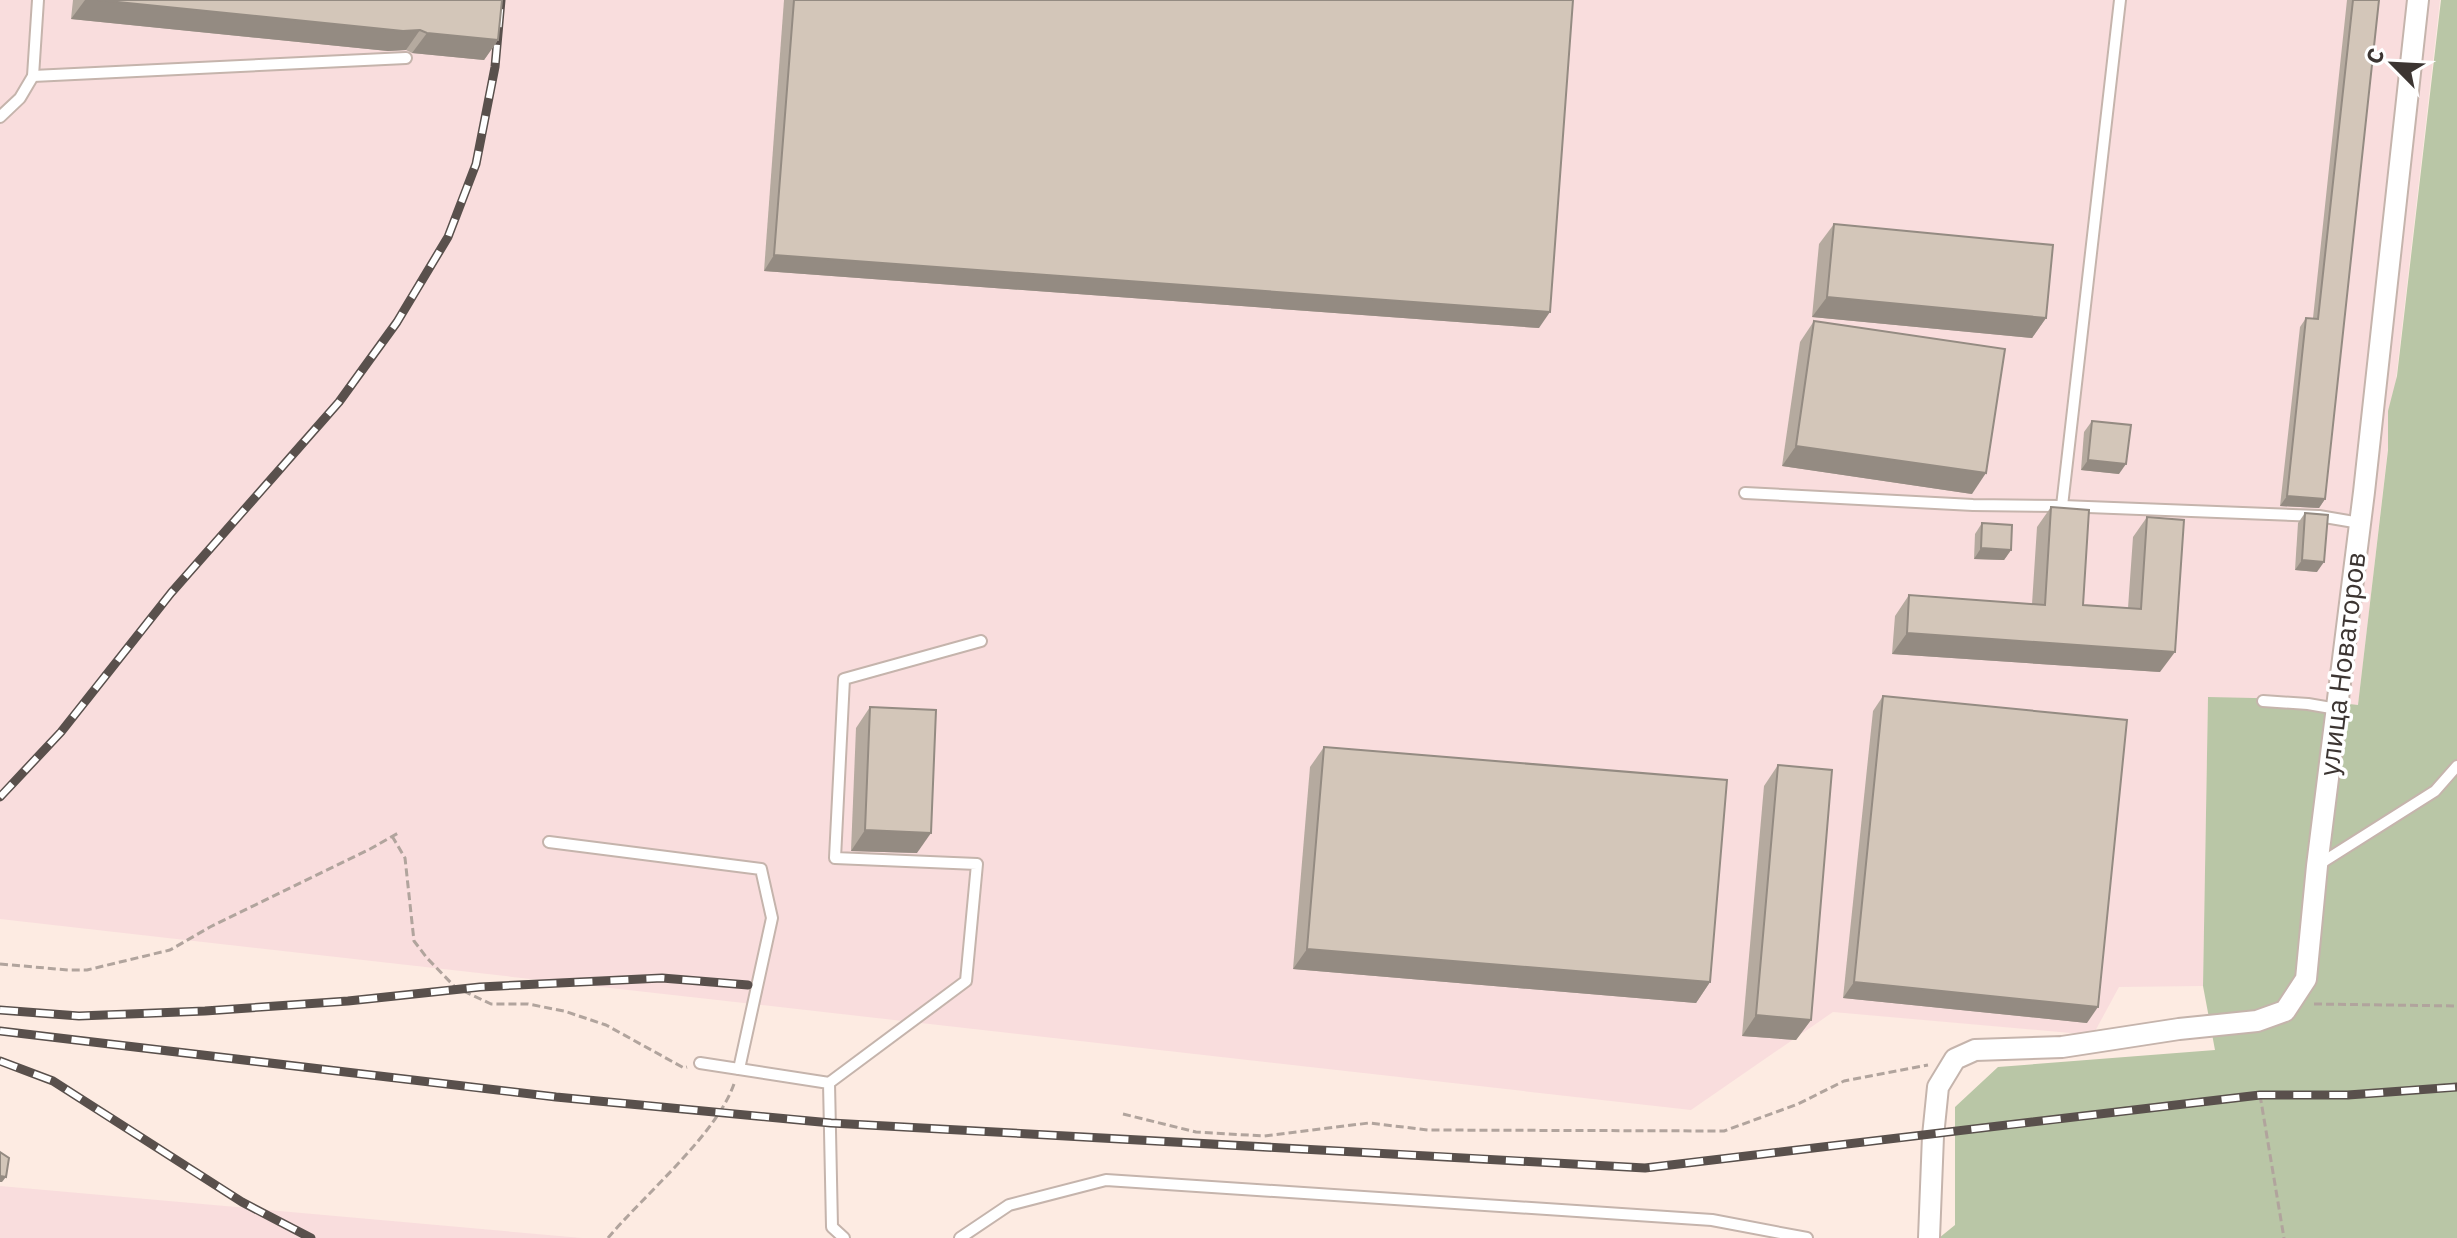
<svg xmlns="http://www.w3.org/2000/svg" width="2457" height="1238" font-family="'IBM Plex Sans',sans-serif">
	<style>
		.industrial { fill: #f9dddd }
		.green { fill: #b9c6a6 }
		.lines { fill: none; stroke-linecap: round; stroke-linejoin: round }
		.lane-casing { stroke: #c5b4ac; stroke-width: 14 }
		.street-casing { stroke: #c5b4ac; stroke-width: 24 }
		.path { stroke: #b1a49d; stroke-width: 3; stroke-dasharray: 8 4; stroke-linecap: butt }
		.lane { stroke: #fff; stroke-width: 10 }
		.street { stroke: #fff; stroke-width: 20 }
		.rail-casing { stroke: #59504c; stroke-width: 9 }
		.rail { stroke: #fff; stroke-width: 6; stroke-dasharray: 18; stroke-linecap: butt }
		.wall { fill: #b5aa9f }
		.shaded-wall { fill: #948b82 }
		.building { fill: #d3c6b9; stroke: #948b82; stroke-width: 2 }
		.labels { text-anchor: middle; stroke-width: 7; stroke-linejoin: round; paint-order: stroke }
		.street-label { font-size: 28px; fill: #3c3532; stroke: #fff }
	</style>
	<rect width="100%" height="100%" fill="#fdebe2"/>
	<g class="industrial">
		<polygon points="0,0 2440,0 2358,706 2305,699 2208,698 2203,986 2119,987 2093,1035 1833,1012 1691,1110 0,919"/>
		<polygon points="0,1186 582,1238 0,1238"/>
	</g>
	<polygon class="green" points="2441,0 2457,0 2457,1238 1939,1238 1955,1225 1955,1107 1998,1067 2215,1050 2203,986 2208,697 2305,699 2358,705 2388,450 2388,411 2397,376"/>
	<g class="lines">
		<defs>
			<g id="lane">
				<polyline points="33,76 406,58"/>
				<polyline points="0,117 20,98 33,76 38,0"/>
				<polyline points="1745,493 1973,505 2062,506 2319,516 2360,523"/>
				<polyline points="2062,506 2120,0"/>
				<polyline points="2263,701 2308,704 2337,709"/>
				<polyline points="549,842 761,869 772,918 739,1069"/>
				<polyline points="2318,865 2435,791 2457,766"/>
				<polyline points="700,1063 829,1083 832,1227 844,1238"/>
				<polyline points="829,1083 966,981 977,864 835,858 844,679 981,641"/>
				<polyline points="960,1238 1009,1205 1106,1180 1712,1220 1807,1238"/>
			</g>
			<polyline id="street" points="1929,1238 1933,1136 1938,1087 1955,1059 1975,1050 2062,1047 2179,1029 2257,1021 2285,1011 2306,979 2317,866 2364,492 2418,0"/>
		</defs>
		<use href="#lane" class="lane-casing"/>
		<use href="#street" class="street-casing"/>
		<g class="path">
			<polyline points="392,836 405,858 414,941 427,958 455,987 491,1004 528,1004 564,1011 606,1025 684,1068 687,1067"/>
			<polyline points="0,964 68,970 87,970 170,950 210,927 370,849 400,832"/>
			<polyline points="2314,1004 2457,1006"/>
			<polyline points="2260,1095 2284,1238"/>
			<polyline points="1123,1114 1196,1132 1264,1136 1369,1123 1428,1130 1724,1131 1798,1104 1844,1081 1928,1065"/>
			<path d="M608,1238c36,-43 108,-103 126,-154"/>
		</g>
		<use href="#lane" class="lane"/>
		<use href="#street" class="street"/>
		<defs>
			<g id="rail">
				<polyline points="0,797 61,732 171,593 339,402 397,322 448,237 476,164 495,67 501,0"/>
				<polyline points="0,1010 79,1016 205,1011 348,1001 480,987 662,978 748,985"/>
				<polyline points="0,1031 556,1097 831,1123 1645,1168 2260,1095 2348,1095 2457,1087"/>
				<polyline points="0,1061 53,1081 242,1202 311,1238"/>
			</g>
		</defs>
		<use href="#rail" class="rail-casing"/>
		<use href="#rail" class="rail"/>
	</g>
	<g class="wall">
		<polygon points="73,0 502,0 498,40 484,60 412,53 406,50 388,51 71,19"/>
		<polygon points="784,0 1573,0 1539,328 764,271"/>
		<polygon points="2347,0 2379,0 2325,499 2319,508 2280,506 2300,327 2306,318 2313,318"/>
		<polygon points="1834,224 2046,318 2032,338 1812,317 1819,244"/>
		<polygon points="1814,321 1972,494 1782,466 1800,342"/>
		<polygon points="2092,421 2119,474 2081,470 2084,432"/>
		<polygon points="2051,507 2083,605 2128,608 2133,537 2147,517 2160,672 1892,654 1895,616 1909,595 2032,604 2037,527"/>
		<polygon points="2305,513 2317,572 2295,570 2298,523"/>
		<polygon points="1982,523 2011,550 2004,560 1974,559 1975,534"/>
		<polygon points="1883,696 2087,1023 1843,998 1873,711"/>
		<polygon points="870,707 917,853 851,851 856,728"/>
		<polygon points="1324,747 1710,982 1696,1003 1293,969 1310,767"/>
		<polygon points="1778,765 1811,1020 1796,1040 1742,1036 1764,786"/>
	</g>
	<g class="shaded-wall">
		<polygon points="85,0 98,0 420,30 406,50 388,51 71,19"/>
		<polygon points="427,33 498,40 484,60 412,53"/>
		<polygon points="774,255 1550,312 1539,328 764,271"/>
		<polygon points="1827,297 2046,318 2032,338 1812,317"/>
		<polygon points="1796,446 1986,473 1972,494 1782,466"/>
		<polygon points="2088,460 2126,464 2119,474 2081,470"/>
		<polygon points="2287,496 2325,499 2319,508 2280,506"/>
		<polygon points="1981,548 2011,550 2004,560 1974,559"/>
		<polygon points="2302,560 2324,562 2317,572 2295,570"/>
		<polygon points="1907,633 2175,652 2160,672 1892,654"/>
		<polygon points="865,830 931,833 917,853 851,851"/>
		<polygon points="1307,949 1710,982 1696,1003 1293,969"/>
		<polygon points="1854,982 2098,1007 2087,1023 1843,998"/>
		<polygon points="1756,1015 1811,1020 1796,1040 1742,1036"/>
		<polygon points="0,1176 6,1177 2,1182 0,1182"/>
	</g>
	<g class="building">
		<polygon points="98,0 502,0 498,40 427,33 420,30 403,31"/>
		<polygon points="794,0 1573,0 1550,312 774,255"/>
		<polygon points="2353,0 2379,0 2325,499 2287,496 2306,318 2318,319"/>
		<polygon points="1834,224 2053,245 2046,318 1827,297"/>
		<polygon points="1814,321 2005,349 1986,473 1796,446"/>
		<polygon points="2092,421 2131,425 2126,464 2088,460"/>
		<polygon points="2051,507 2089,510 2083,605 2141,609 2147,517 2184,520 2175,652 1907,633 1909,595 2045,605"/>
		<polygon points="2305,513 2328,515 2324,562 2302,560"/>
		<polygon points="1982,523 2012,525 2011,550 1981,548"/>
		<polygon points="1883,696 2127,720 2098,1007 1854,982"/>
		<polygon points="870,707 936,710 931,833 865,830"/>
		<polygon points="1324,747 1727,780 1710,982 1307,949"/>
		<polygon points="1778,765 1832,770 1811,1020 1756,1015"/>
		<polygon points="0,1152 9,1158 6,1177 0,1176"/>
	</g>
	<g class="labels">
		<g class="street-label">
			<text transform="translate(2342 664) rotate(-83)" y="10">улица Новаторов</text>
		</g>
	</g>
	<g transform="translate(2393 64) rotate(294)" stroke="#ffffff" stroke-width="6" paint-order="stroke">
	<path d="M0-6L14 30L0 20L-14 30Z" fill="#3c3532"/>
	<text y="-12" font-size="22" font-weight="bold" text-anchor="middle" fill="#3c3532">С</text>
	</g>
</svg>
